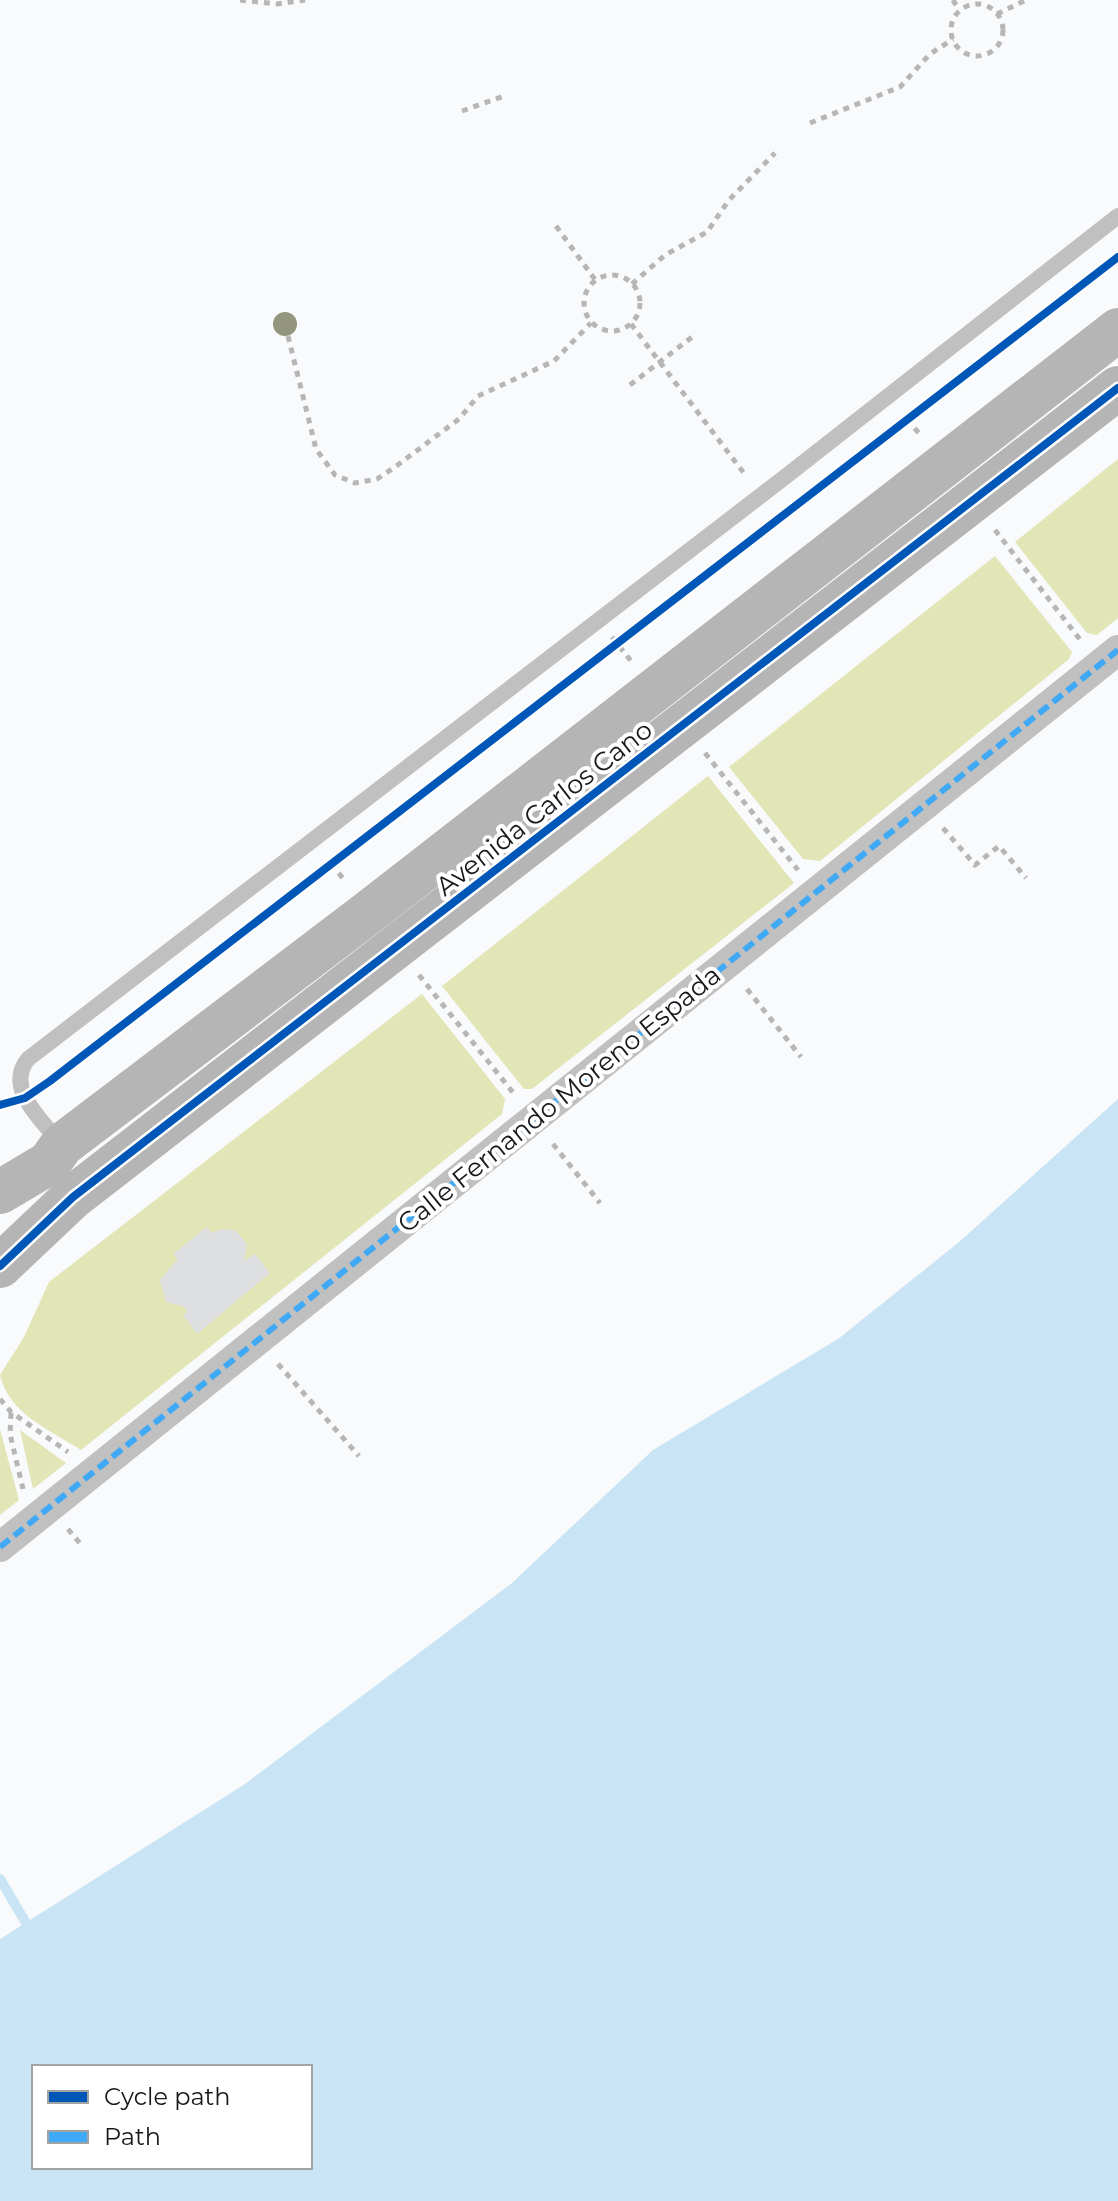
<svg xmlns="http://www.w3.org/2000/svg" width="1118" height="2201" font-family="Montserrat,sans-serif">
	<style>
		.green { fill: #e2e5b5 }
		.water { fill: #c9e4f4; fill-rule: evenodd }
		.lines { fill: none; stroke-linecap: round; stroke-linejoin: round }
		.stream { stroke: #c9e4f4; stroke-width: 10 }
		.building { fill: #dddfe1 }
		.path { stroke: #b6b6b7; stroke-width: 5; stroke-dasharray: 6 6; stroke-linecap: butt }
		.lane { stroke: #c1c0c1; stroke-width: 16 }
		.street { stroke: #c1c0c1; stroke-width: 30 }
		.secondary { stroke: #b6b5b6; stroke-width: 44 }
		.quiet { stroke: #3fa9f5; stroke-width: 6; stroke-dasharray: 12 6; stroke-linecap: butt }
		.cycleway-casing { stroke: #fff; stroke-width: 13 }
		.cycleway { stroke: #0057b8; stroke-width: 8 }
		.tree { fill: #93957f }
		.labels { text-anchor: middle; stroke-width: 8; stroke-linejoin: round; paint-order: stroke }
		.street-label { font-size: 26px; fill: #16181b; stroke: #fff }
	</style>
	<rect width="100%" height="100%" fill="#f8fafc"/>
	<g class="green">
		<polygon points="1118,459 1118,618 1097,635 1087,633 1015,542"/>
		<polygon points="995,556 1072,652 1069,659 820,861 803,859 729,767"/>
		<polygon points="708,776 794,883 532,1089 524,1089 442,986"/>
		<path d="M422,994l83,105 -3,15 -421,336c-31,-20 -72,-36 -81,-75l24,-38 25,-55z"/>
		<polygon points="0,1429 19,1500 0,1515"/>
		<polygon points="20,1430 66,1463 33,1489"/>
	</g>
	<path class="water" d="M1118,1099v1102h-1118v-262l245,-155 267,-201 141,-133 185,-111 120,-96zM34,2067h276v100h-276z"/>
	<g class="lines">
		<polyline class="stream" points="0,1879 26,1923"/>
	</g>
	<polygon class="building" points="207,1227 212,1233 221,1229 235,1230 247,1244 244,1261 255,1254 270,1273 197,1334 183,1315 187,1312 185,1307 166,1302 160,1280 178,1259 173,1254"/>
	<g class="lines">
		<g class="path">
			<polyline points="240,0 277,4 305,0"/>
			<polyline points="953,0 959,10"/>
			<circle cx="977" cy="30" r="26"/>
			<polyline points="997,14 1026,0"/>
			<polyline points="462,111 504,96"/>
			<polyline points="810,123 900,87 930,54 953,39"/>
			<polyline points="556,226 596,281"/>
			<circle cx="612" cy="303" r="28"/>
			<polyline points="632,284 665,255 707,232 729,200 775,153"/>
			<polyline points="631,324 746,476"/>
			<polyline points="288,336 316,449 335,475 355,483 377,479 395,467 459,419 478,396 554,361 591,323"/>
			<polyline points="630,385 692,337"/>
			<polyline points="907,419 922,437"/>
			<polyline points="995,530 1082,642"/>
			<polyline points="612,637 631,661"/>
			<polyline points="705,753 798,870"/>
			<polyline points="943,828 975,865 999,846 1026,878"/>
			<polyline points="331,864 346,882"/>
			<polyline points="419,975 515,1095"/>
			<polyline points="747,989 801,1057"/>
			<polyline points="553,1144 600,1203"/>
			<polyline points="278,1364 359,1456"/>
			<polyline points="0,1399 11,1412 68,1452"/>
			<polyline points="11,1413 10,1434 23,1489"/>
			<polyline points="68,1529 83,1547"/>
		</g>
		<path class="lane" d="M60,1143c-18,-23 -56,-55 -32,-84l757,-582 333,-261"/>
		<polyline class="street" points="0,1547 1118,650"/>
		<g class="secondary">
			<polyline points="0,1192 49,1163 62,1145 369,912 1118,330"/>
			<polyline points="0,1266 73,1197 1118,388"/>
		</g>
		<polyline class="quiet" points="0,1547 1118,650"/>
		<defs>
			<g id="cycleway">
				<polyline points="0,1105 25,1098 50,1081 1118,257"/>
				<polyline points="0,1266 73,1197 1118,388"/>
			</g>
		</defs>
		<use href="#cycleway" class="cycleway-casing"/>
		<use href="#cycleway" class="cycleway"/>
	</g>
	<circle class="tree" cx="285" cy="324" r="12"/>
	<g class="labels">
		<g class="street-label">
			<text transform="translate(544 808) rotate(-38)" y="9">Avenida Carlos Cano</text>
			<text transform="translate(559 1099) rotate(-39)" y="9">Calle Fernando Moreno Espada</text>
		</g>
	</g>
	<rect x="32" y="2065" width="280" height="104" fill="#ffffff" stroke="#a2a3a4" stroke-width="2"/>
	<rect x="48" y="2091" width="40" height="12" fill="#0057b8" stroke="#a2a3a4" stroke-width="2"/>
	<text x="104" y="2105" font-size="24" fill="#16181b">Cycle path</text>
	<rect x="48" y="2131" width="40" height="12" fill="#3fa9f5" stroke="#a2a3a4" stroke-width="2"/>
	<text x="104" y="2145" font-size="24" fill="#16181b">Path</text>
</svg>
